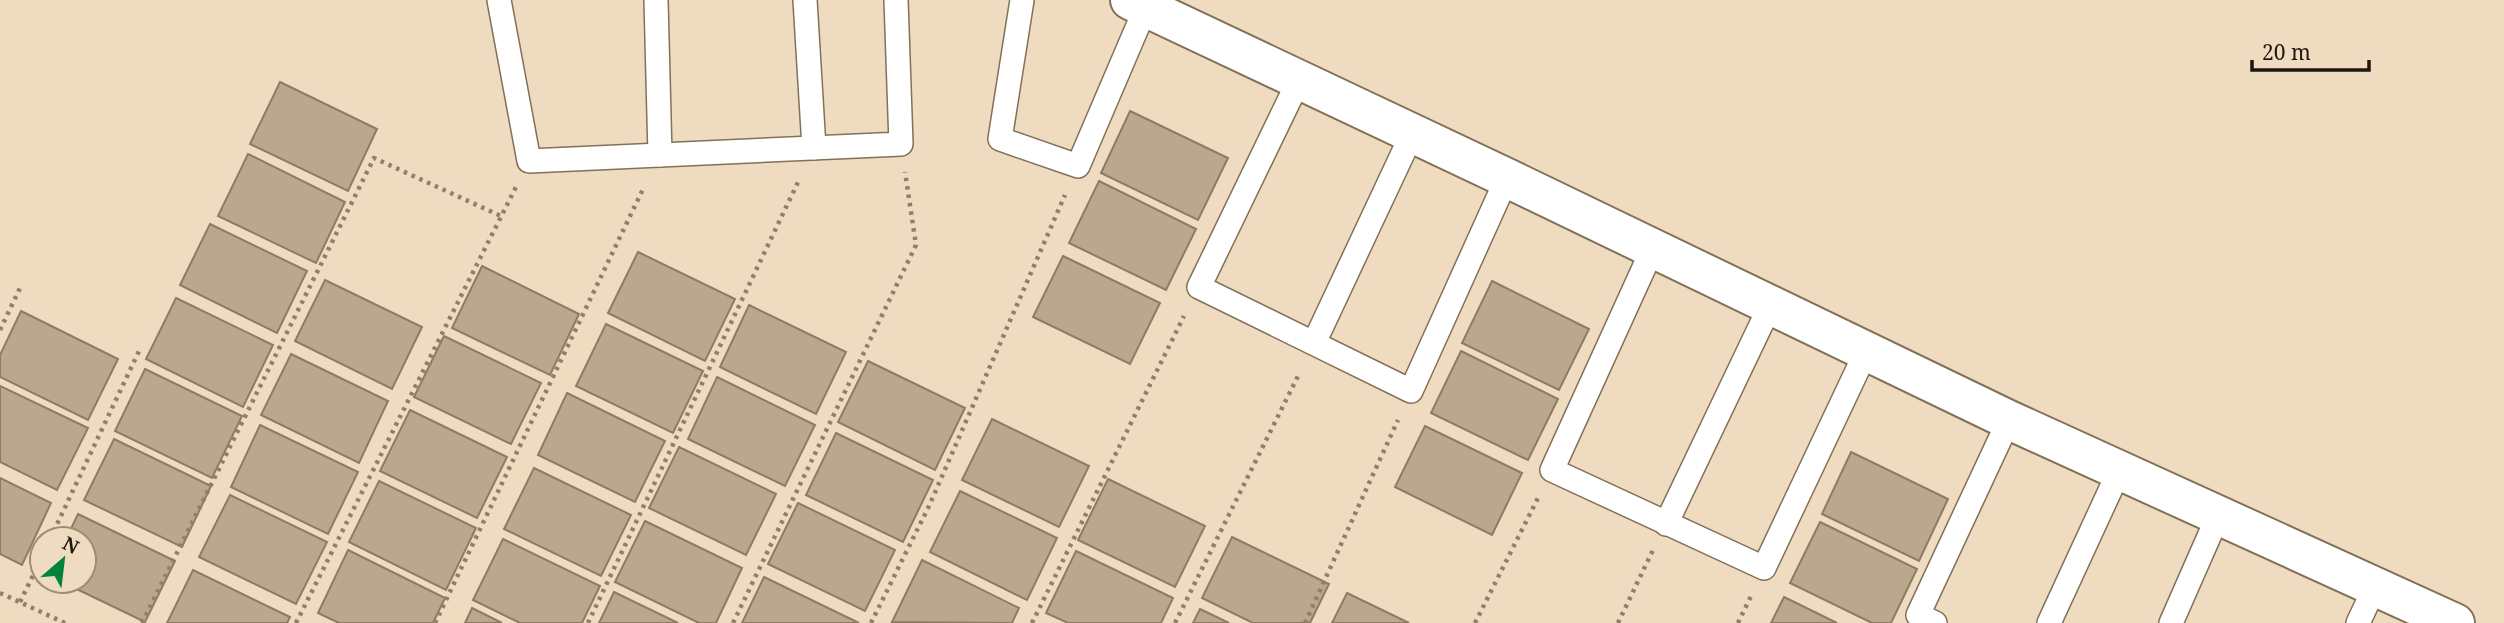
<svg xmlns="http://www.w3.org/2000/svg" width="2504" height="623" font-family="'Noto Serif',serif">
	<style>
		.building { fill: #baa78d; stroke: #8d7c62; stroke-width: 2 }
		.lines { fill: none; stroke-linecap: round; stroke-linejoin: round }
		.service-casing { stroke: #827157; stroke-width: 26 }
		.minor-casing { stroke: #827157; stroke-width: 42 }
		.path { stroke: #8d806c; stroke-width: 4.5; stroke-dasharray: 3.5 5; stroke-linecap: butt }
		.service { stroke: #fff; stroke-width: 23 }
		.minor { stroke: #fff; stroke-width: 38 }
	</style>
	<rect width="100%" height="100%" fill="#efdcc0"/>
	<g class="building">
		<polygon points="280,82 377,129 348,191 250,144"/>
		<polygon points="1130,111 1228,158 1198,220 1101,173"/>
		<polygon points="248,154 345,202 316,263 218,216"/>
		<polygon points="1099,181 1196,229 1166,290 1069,243"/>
		<polygon points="210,224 307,271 277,333 180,285"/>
		<polygon points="638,252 735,299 705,361 608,313"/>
		<polygon points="1063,256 1160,303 1130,364 1033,317"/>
		<polygon points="482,266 579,314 550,375 452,328"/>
		<polygon points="325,280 422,327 392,389 295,341"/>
		<polygon points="1492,281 1589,329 1559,390 1462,343"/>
		<polygon points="176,298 273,345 243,407 146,359"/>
		<polygon points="749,305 846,352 816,414 720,367"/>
		<polygon points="21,311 118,359 88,420 0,377 0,355"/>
		<polygon points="606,324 703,371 673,433 576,386"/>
		<polygon points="444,336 541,383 511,444 414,397"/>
		<polygon points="1461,351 1558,399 1528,460 1431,413"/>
		<polygon points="291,354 388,401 359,463 261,415"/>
		<polygon points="868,361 965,408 935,470 838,422"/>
		<polygon points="145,369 242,416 212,478 115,431"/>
		<polygon points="717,377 815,425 785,486 688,439"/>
		<polygon points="0,386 88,428 57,490 0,462"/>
		<polygon points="567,393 665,441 635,502 538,455"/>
		<polygon points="410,410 507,457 477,518 380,471"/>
		<polygon points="992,419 1089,466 1059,527 962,480"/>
		<polygon points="260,425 358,472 328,534 231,487"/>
		<polygon points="1425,426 1522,473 1492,535 1395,487"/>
		<polygon points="836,433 933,480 903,542 806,495"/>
		<polygon points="114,439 211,486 182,547 84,500"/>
		<polygon points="679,447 776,494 746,555 649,508"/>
		<polygon points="1851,452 1948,499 1919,561 1822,514"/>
		<polygon points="534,468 631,515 601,576 504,529"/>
		<polygon points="0,478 51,503 22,565 0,554"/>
		<polygon points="1108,479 1205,526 1175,587 1078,540"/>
		<polygon points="379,481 476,528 446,590 349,542"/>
		<polygon points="960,491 1057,538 1027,600 930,552"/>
		<polygon points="230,495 327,542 296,604 199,557"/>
		<polygon points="798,503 895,550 865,611 768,564"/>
		<polygon points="78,514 175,561 145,622 60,581 84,581 84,539 66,539"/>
		<polygon points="645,521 742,568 716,623 699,623 615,582"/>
		<polygon points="1820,522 1917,569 1891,623 1872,623 1790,583"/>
		<polygon points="1232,537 1329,584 1310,623 1253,623 1202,598"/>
		<polygon points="503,539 600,586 582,623 520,623 473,600"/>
		<polygon points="348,550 445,598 433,623 339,623 318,613"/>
		<polygon points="1076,551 1173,598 1161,623 1068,623 1046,613"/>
		<polygon points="922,560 1019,608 1012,623 892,622"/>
		<polygon points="193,570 290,617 287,623 167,623"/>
		<polygon points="764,577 859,623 742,623"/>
		<polygon points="614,592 678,623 599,623"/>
		<polygon points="1347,593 1409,623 1332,623"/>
		<polygon points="1784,597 1837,623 1771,623"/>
		<polygon points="472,608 502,623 465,623"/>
		<polygon points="1200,609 1229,623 1193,623"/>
	</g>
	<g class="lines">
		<defs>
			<g id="service">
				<polyline points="499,0 529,161 901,144 896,0"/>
				<polyline points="656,0 660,155"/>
				<polyline points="805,0 814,148"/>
				<polyline points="1022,0 1000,139 1078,166 1146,7"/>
				<polyline points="1299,80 1199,287 1411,391 1507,178"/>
				<polyline points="1653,248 1552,470 1764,568 1866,352"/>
				<polyline points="1314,343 1412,134"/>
				<polyline points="1666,524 1771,304"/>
				<polyline points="1935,623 1918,615 2009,420"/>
				<polyline points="2049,623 2120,469"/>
				<polyline points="2171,623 2218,516"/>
				<polyline points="2358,623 2375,587"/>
			</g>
			<polyline id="minor" points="1130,0 1507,178 2009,420 2455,623"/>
		</defs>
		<use href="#service" class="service-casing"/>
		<use href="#minor" class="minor-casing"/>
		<g class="path">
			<polyline points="0,330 20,288"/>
			<polyline points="50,539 140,349"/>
			<polyline points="0,593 65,623"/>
			<polyline points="20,602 42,557"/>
			<polyline points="142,623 374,158 501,216"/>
			<polyline points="296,623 516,187"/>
			<polyline points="435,623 644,187"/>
			<polyline points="588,623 799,180"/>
			<polyline points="733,623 916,245 905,172"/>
			<polyline points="871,623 929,506 1065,195"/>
			<polyline points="1032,623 1184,316"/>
			<polyline points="1175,623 1300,372"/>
			<polyline points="1305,623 1398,420"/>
			<polyline points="1475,623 1539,496"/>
			<polyline points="1618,623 1653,550"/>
			<polyline points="1738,623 1752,594"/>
		</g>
		<use href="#service" class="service"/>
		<use href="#minor" class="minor"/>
	</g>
	<g transform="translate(63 560) rotate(28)"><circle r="33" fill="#efdcc0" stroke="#9b8d78" stroke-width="2"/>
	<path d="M0-5L12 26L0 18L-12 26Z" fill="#02833d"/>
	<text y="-10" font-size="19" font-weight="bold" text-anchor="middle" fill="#1e170d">N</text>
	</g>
	<path d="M2252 60v10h117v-10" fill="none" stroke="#1e170d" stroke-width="3.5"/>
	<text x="2262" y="60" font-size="21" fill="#1e170d" stroke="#efdcc0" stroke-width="5" paint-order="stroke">20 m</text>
</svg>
